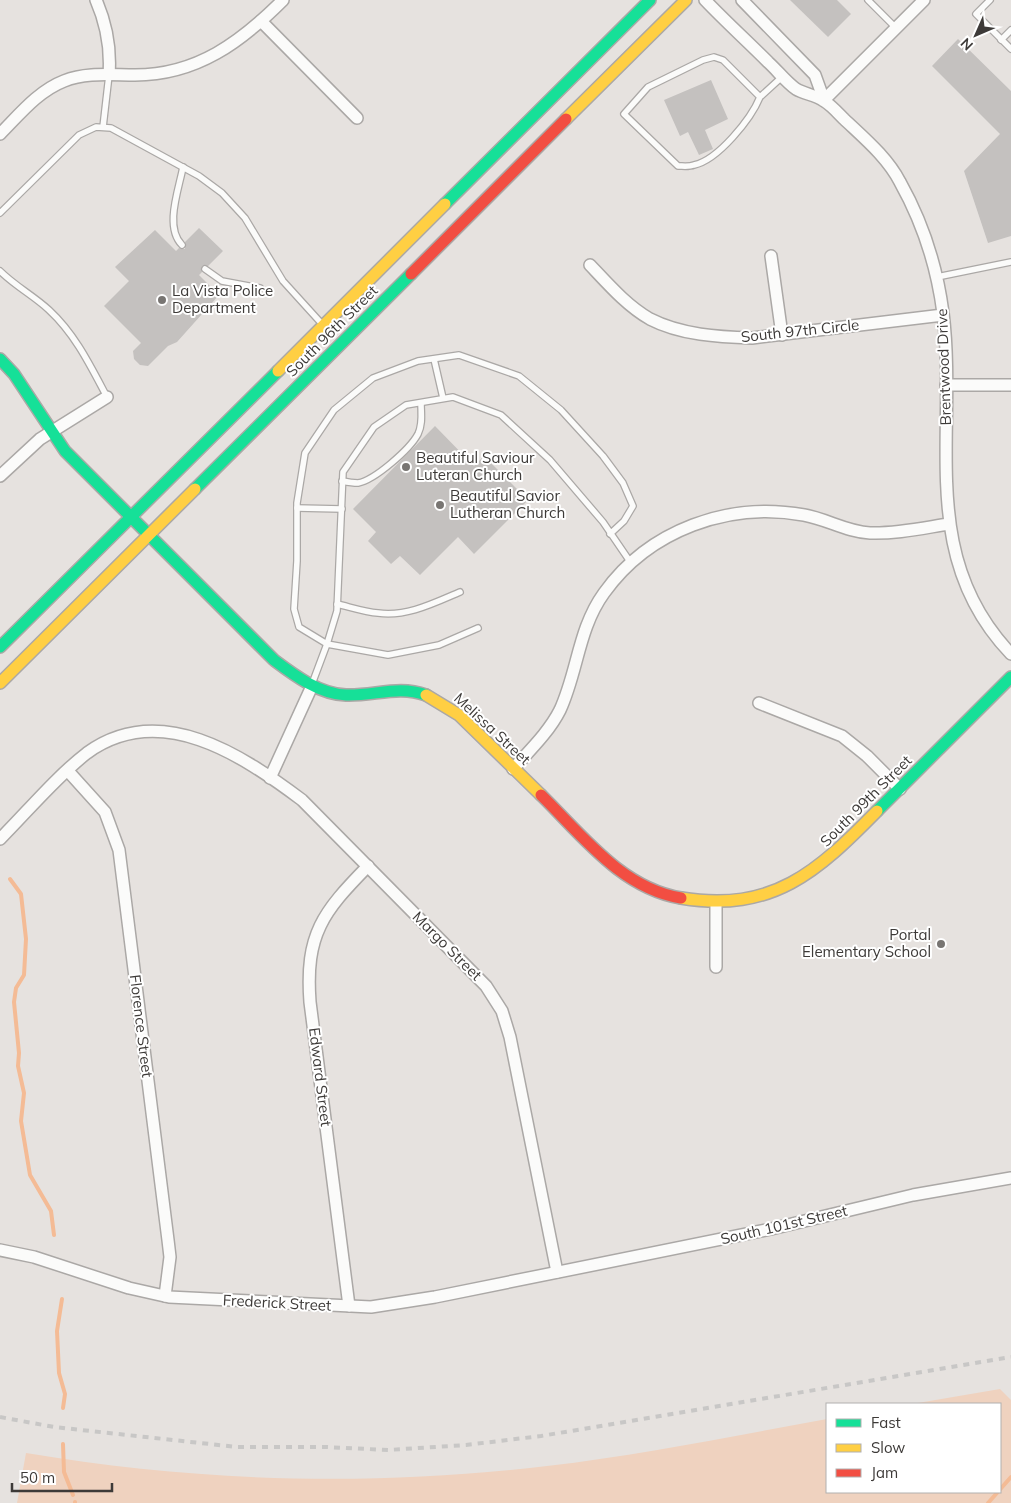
<svg xmlns="http://www.w3.org/2000/svg" width="1011" height="1503" font-family="Mulish,sans-serif">
	<style>
		.green { fill: #efd2bf }
		.lines { fill: none; stroke-linecap: round; stroke-linejoin: round }
		.stream { stroke: #f4bb95; stroke-width: 4 }
		.building { fill: #c4c1bf }
		.lane-casing { stroke: #aba8a6; stroke-width: 8 }
		.street-casing { stroke: #aba8a6; stroke-width: 14 }
		.fast-casing { stroke: #aba8a6; stroke-width: 14 }
		.slow-casing { stroke: #aba8a6; stroke-width: 14 }
		.jam-casing { stroke: #aba8a6; stroke-width: 14 }
		.lane { stroke: #fbfbfa; stroke-width: 5.5 }
		.street { stroke: #fbfbfa; stroke-width: 11 }
		.fast { stroke: #16e098; stroke-width: 11 }
		.slow { stroke: #ffcf43; stroke-width: 11 }
		.jam { stroke: #f24e42; stroke-width: 11 }
		.rail { stroke: #c8c7c6; stroke-width: 4; stroke-dasharray: 6 6; stroke-linecap: butt }
		.poi-dot { fill: #787572; stroke: #fff; stroke-width: 2 }
		.labels { text-anchor: middle; stroke-width: 4; stroke-linejoin: round; paint-order: stroke }
		.poi-label { font-size: 15px; fill: #3d3a38; stroke: #fff; text-anchor: start }
		.street-label { font-size: 15px; fill: #3d3a38; stroke: #fff }
	</style>
	<rect width="100%" height="100%" fill="#e6e2df"/>
	<path class="green" d="M1000,1389l11,11v103h-994l9,-50c173,29 347,34 521,13 94,-11 187,-30 280,-47v73h173v-88h-88z"/>
	<g class="lines">
		<g class="stream">
			<polyline points="10,879 21,894 26,939 24,975 16,988 14,1002 19,1053 18,1066 24,1093 21,1121 30,1175 51,1211 54,1235"/>
			<polyline points="62,1299 57,1331 59,1373 65,1394 63,1408"/>
			<polyline points="63,1444 64,1472 73,1495"/>
			<polyline points="75,1502 75,1503"/>
			<polyline points="988,1503 1011,1477"/>
		</g>
	</g>
	<g class="building">
		<polygon points="790,0 837,0 851,14 828,37"/>
		<polygon points="958,39 1011,91 1011,236 988,243 964,171 1000,134 932,66"/>
		<polygon points="711,80 728,119 705,130 713,149 699,155 688,132 680,136 664,100"/>
		<polygon points="199,228 223,251 208,266 202,266 202,272 199,275 219,295 177,342 168,346 148,366 140,365 134,359 133,351 141,343 104,306 129,281 115,267 155,230 176,251 179,248 185,249 185,242"/>
		<polygon points="435,426 474,466 484,456 528,500 474,554 458,537 420,575 400,556 391,564 368,541 376,532 353,509"/>
	</g>
	<g class="lines">
		<defs>
			<g id="lane">
				<polyline points="868,0 896,28"/>
				<polyline points="990,0 976,14 1011,49"/>
				<polyline points="1001,40 1011,30"/>
				<path d="M760,97c-9,22 -42,63 -66,68 -5,2 -11,1 -16,1l-54,-52 24,-27 55,-27 11,-3 9,3 37,37 23,-21"/>
				<polyline points="103,127 109,75"/>
				<polyline points="0,213 79,135 96,127 111,128 199,176 222,193 245,218 283,281 322,324"/>
				<path d="M182,245c-18,-18 -3,-56 1,-78"/>
				<polyline points="205,269 222,281 260,288"/>
				<path d="M0,271c15,15 34,25 49,39 26,24 41,55 58,87"/>
				<polyline points="937,277 1011,262"/>
				<polyline points="434,359 443,398"/>
				<path d="M342,481c5,1 11,2 16,2 17,-3 52,-34 60,-49 5,-10 3,-21 3,-31"/>
				<polyline points="297,508 342,509"/>
				<polyline points="610,534 624,521 633,506 623,483 603,456 561,410 519,376 459,355 418,361 373,378 334,410 305,453 297,503 297,561 294,609 299,627 327,644 337,611 343,472 374,427 406,405 453,397 501,415 550,460 603,522 631,563"/>
				<path d="M337,604c13,3 28,8 41,9 29,4 56,-10 82,-21"/>
				<polyline points="312,684 327,644 388,655 439,645 478,628"/>
			</g>
			<g id="street">
				<path d="M96,0c11,25 15,48 13,75"/>
				<path d="M705,0c20,21 42,41 63,62 9,8 18,20 28,27 8,5 20,6 28,12 7,4 14,12 20,18 20,19 43,38 56,63 23,41 37,85 43,131 15,121 -27,242 68,341"/>
				<polyline points="742,0 815,75 824,100"/>
				<polyline points="261,21 357,118"/>
				<polyline points="824,100 924,0"/>
				<path d="M0,134c19,-19 38,-43 64,-53 22,-9 47,-6 71,-6 62,0 106,-33 148,-75"/>
				<polyline points="771,256 782,335"/>
				<path d="M590,265c18,19 37,41 60,54 31,16 69,18 102,19l191,-23"/>
				<polyline points="946,385 1011,385"/>
				<polyline points="0,476 40,439 107,397"/>
				<polyline points="759,703 842,736 867,756 900,789"/>
				<path d="M513,769c16,-18 36,-37 47,-59 18,-39 18,-81 44,-117 45,-63 125,-92 200,-78 23,4 43,17 66,18 26,1 53,-5 79,-9"/>
				<polyline points="68,771 105,812 119,850 168,1240 170,1257 165,1296"/>
				<polyline points="270,778 312,686"/>
				<path d="M0,839c27,-27 57,-63 87,-86 73,-53 155,2 215,47l184,186 16,25 8,26 47,235"/>
				<polyline points="716,903 716,967"/>
				<polyline points="0,1250 34,1257 129,1288 169,1297 371,1307 435,1297 771,1229 913,1195 1011,1178"/>
				<path d="M349,1306l-39,-304c-5,-68 13,-90 58,-136"/>
			</g>
			<g id="fast">
				<polyline points="445,204 650,0"/>
				<path d="M0,359l14,15 51,77 209,209c20,15 45,34 72,35 28,1 53,-10 80,0"/>
				<polyline points="195,489 411,274"/>
				<polyline points="0,647 278,371"/>
				<polyline points="877,811 1011,677"/>
			</g>
			<g id="slow">
				<polyline points="566,119 686,0"/>
				<polyline points="278,371 445,204"/>
				<polyline points="0,683 195,489"/>
				<polyline points="426,695 459,715 541,795"/>
				<path d="M681,898c92,15 136,-26 196,-87"/>
			</g>
			<g id="jam">
				<polyline points="411,274 566,119"/>
				<path d="M541,795c41,40 80,93 140,103"/>
			</g>
		</defs>
		<use href="#lane" class="lane-casing"/>
		<use href="#street" class="street-casing"/>
		<use href="#fast" class="fast-casing"/>
		<use href="#slow" class="slow-casing"/>
		<use href="#jam" class="jam-casing"/>
		<use href="#lane" class="lane"/>
		<use href="#street" class="street"/>
		<use href="#fast" class="fast"/>
		<use href="#slow" class="slow"/>
		<use href="#jam" class="jam"/>
		<polyline class="rail" points="0,1417 54,1427 237,1447 326,1447 388,1450 466,1445 541,1436 1011,1357"/>
	</g>
	<g class="poi-dot">
		<circle cx="162" cy="300" r="5"/>
		<circle cx="406" cy="467" r="5"/>
		<circle cx="440" cy="505" r="5"/>
		<circle cx="941" cy="944" r="5"/>
	</g>
	<g class="labels">
		<g class="poi-label">
			<text x="172" y="296">La Vista Police<tspan x="172" dy="17">Department</tspan></text>
			<text x="416" y="463">Beautiful Saviour<tspan x="416" dy="17">Luteran Church</tspan></text>
			<text x="450" y="501">Beautiful Savior<tspan x="450" dy="17">Lutheran Church</tspan></text>
			<text x="931" y="940" text-anchor="end">Portal<tspan x="931" dy="17">Elementary School</tspan></text>
		</g>
		<g class="street-label">
			<text transform="translate(332 331) rotate(-45)" y="5">South 96th Street</text>
			<text transform="translate(800 331) rotate(-6)" y="5">South 97th Circle</text>
			<text transform="translate(944 367) rotate(-92)" y="5">Brentwood Drive</text>
			<text transform="translate(492 729) rotate(43)" y="5">Melissa Street</text>
			<text transform="translate(866 801) rotate(-45)" y="5">South 99th Street</text>
			<text transform="translate(447 946) rotate(45)" y="5">Margo Street</text>
			<text transform="translate(141 1026) rotate(83)" y="5">Florence Street</text>
			<text transform="translate(320 1077) rotate(83)" y="5">Edward Street</text>
			<text transform="translate(784 1225) rotate(-13)" y="5">South 101st Street</text>
			<text transform="translate(277 1303) rotate(3)" y="5">Frederick Street</text>
		</g>
	</g>
	<rect x="826" y="1403" width="175" height="90" fill="#ffffff" stroke="#b1b0af"/>
	<rect x="836" y="1419" width="25" height="8" fill="#16e098" stroke="#b1b0af"/>
	<text x="871" y="1428" font-size="15" fill="#3d3a38">Fast</text>
	<rect x="836" y="1444" width="25" height="8" fill="#ffcf43" stroke="#b1b0af"/>
	<text x="871" y="1453" font-size="15" fill="#3d3a38">Slow</text>
	<rect x="836" y="1469" width="25" height="8" fill="#f24e42" stroke="#b1b0af"/>
	<text x="871" y="1478" font-size="15" fill="#3d3a38">Jam</text>
	<g transform="translate(976 35) rotate(225)" stroke="#ffffff" stroke-width="4" paint-order="stroke">
	<path d="M0-4L9 19L0 12L-9 19Z" fill="#3d3a38"/>
	<text y="-8" font-size="14" font-weight="bold" text-anchor="middle" fill="#3d3a38">N</text>
	</g>
	<path d="M12 1483v8h100v-8" fill="none" stroke="#3d3a38" stroke-width="2.5"/>
	<text x="20" y="1483" font-size="15" fill="#3d3a38" stroke="#ffffff" stroke-width="4" paint-order="stroke">50 m</text>
</svg>
